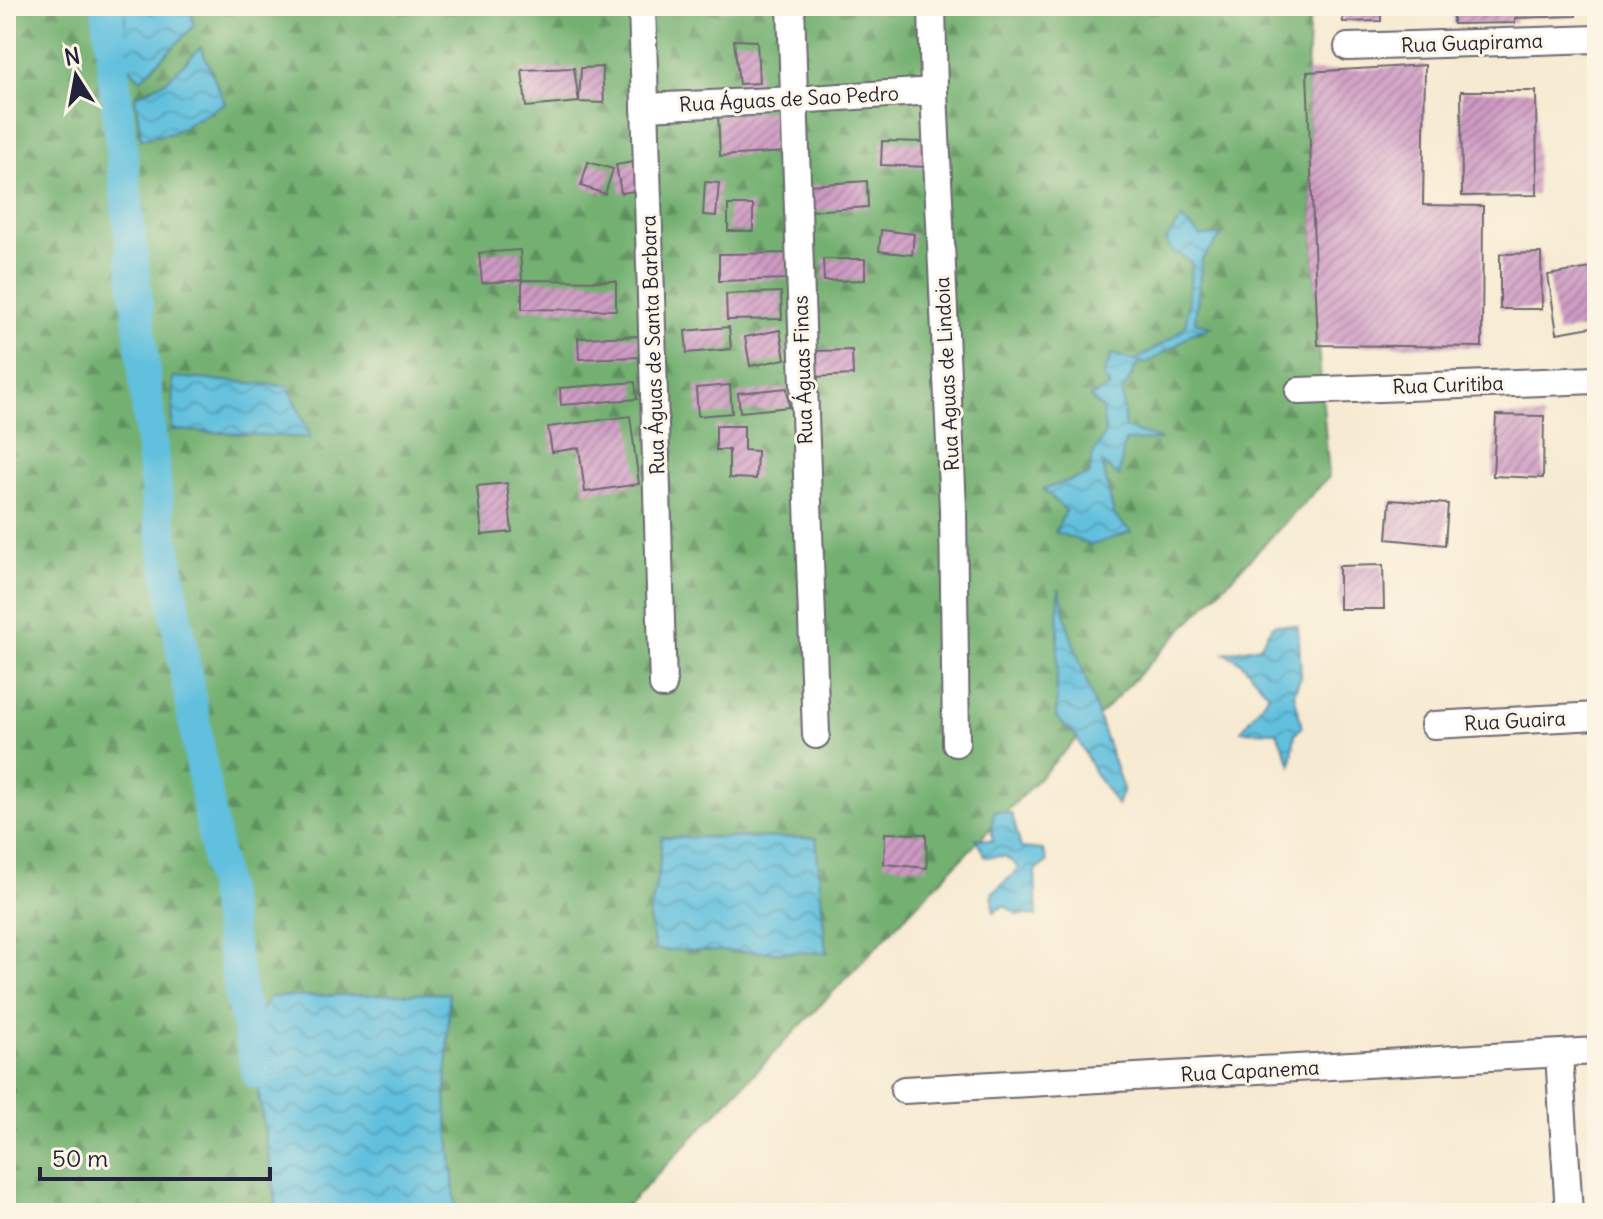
<svg xmlns="http://www.w3.org/2000/svg" width="1603" height="1219" font-family="Delius,sans-serif">
	<style>
		.forest { fill: url(#forest-firs); stroke: #4a6956; stroke-width: 2 }
		.water { fill: url(#water-waves); stroke: #41718c; stroke-width: 2 }
		.lines { fill: none; stroke-linecap: round; stroke-linejoin: round }
		.canal { stroke: #60c0de; stroke-width: 32 }
		.building { fill: url(#building-hatch) }
		.street-casing { stroke: #6d6870; stroke-width: 30 }
		.street { stroke: #fff; stroke-width: 26 }
		.labels { text-anchor: middle; stroke-width: 6; stroke-linejoin: round; paint-order: stroke }
		.street-label { font-size: 20px; fill: #22223b; stroke: #fcf5e5 }
	</style>
	<defs>
		<pattern id="forest-firs" width="22" height="20" patternUnits="userSpaceOnUse" patternTransform="scale(2)"><rect width="22" height="20" fill="#73b071"/><path d="M5 1l3.5 6h-7zM16 11l3.5 6h-7z" fill="#5e8f5e"/></pattern>
		<pattern id="water-waves" width="16" height="10" patternUnits="userSpaceOnUse" patternTransform="scale(2)"><rect width="16" height="10" fill="#60c0de"/><path d="M0 5q4-4 8 0t8 0" fill="none" stroke="#4f9cb5"/></pattern>
		<pattern id="building-hatch" width="6" height="6" patternUnits="userSpaceOnUse" patternTransform="scale(2)"><rect width="6" height="6" fill="#ce9ac3"/><path d="M-1 1l2-2M0 6l6-6M5 7l2-2" fill="none" stroke="#a77da0"/></pattern>
	</defs>
	<rect width="100%" height="100%" fill="#fcf5e5"/>
	<filter id="ink" filterUnits="userSpaceOnUse"><feTurbulence type="fractalNoise" baseFrequency=".0125" numOctaves="2"/><feDisplacementMap in="SourceGraphic" scale="16" xChannelSelector="R" yChannelSelector="G"/><feConvolveMatrix kernelMatrix="1 2 1 2 8 2 1 2 1" color-interpolation-filters="sRGB"/></filter>
	<filter id="wash" filterUnits="userSpaceOnUse"><feTurbulence type="fractalNoise" baseFrequency=".006" numOctaves="4" result="noise"/><feDisplacementMap in="SourceGraphic" scale="32" xChannelSelector="R" yChannelSelector="G"/><feGaussianBlur stdDeviation="1.8" result="paint"/><feColorMatrix in="noise" values="0 0 0 0 0 0 0 0 0 0 0 0 0 0 0 0 0 1.4 0 .05"/><feComposite in="paint" operator="in"/></filter>
	<g filter="url(#wash)">
		<rect width="100%" height="100%" fill="#f7ead2"/>
		<polygon class="forest" points="6,6 1310,6 1307,72 1318,345 1329,477 620,1213 6,1213"/>
		<g class="water">
			<polygon points="119,6 190,6 194,26 141,79 123,61 125,17"/>
			<polygon points="201,47 225,103 172,133 141,139 135,96 166,81"/>
			<polygon points="1182,219 1201,236 1222,235 1202,260 1195,322 1211,327 1191,334 1178,344 1147,363 1139,362 1122,393 1125,428 1162,440 1125,441 1119,477 1102,463 1114,515 1131,532 1092,545 1055,532 1066,511 1043,489 1089,475 1092,457 1105,433 1102,409 1090,397 1110,387 1103,377 1112,354 1135,361 1173,337 1186,325 1192,262 1172,251 1165,241"/>
			<polygon points="173,377 288,386 311,438 172,430"/>
			<polygon points="1059,588 1070,633 1123,789 1117,805 1095,773 1076,736 1056,717"/>
			<polygon points="1274,624 1298,626 1301,676 1294,693 1302,727 1295,734 1291,765 1277,732 1241,731 1269,694 1240,661 1224,653 1260,646"/>
			<polygon points="995,811 1012,814 1021,848 1043,850 1047,862 1035,871 1037,916 1018,914 1004,906 994,912 992,893 1013,875 1018,867 1005,856 985,857 976,838 993,841 991,827"/>
			<polygon points="662,837 816,838 826,953 655,950 649,918 659,870"/>
			<polygon points="449,993 446,1101 456,1213 278,1213 248,1030 270,997"/>
		</g>
		<g class="lines">
			<polyline class="canal" points="107,6 158,509 241,997 258,1073"/>
		</g>
		<g id="blocks">
			<g class="building">
				<polygon points="527,6 567,6 567,12 527,15"/>
				<polygon points="719,6 748,6 748,8 720,11"/>
				<polygon points="1342,6 1381,6 1381,21 1343,22"/>
				<polygon points="1453,6 1576,6 1576,16 1515,18 1515,23 1453,24"/>
				<polygon points="734,40 757,41 759,83 739,84"/>
				<polygon points="1425,65 1423,205 1483,206 1482,347 1318,345 1307,72"/>
				<polygon points="602,67 604,103 579,102 581,68"/>
				<polygon points="574,68 579,102 526,107 522,70"/>
				<polygon points="1461,91 1536,91 1537,195 1462,196"/>
				<polygon points="785,110 787,152 720,156 718,114"/>
				<polygon points="882,141 928,142 927,167 881,165"/>
				<polygon points="638,161 642,190 621,193 616,165"/>
				<polygon points="588,162 613,169 605,194 581,186"/>
				<polygon points="867,181 868,207 811,211 809,185"/>
				<polygon points="705,182 719,183 716,216 703,215"/>
				<rect x="728" y="205" width="25" height="26"/>
				<polygon points="881,230 914,234 912,255 879,251"/>
				<polygon points="520,250 522,280 482,283 479,253"/>
				<polygon points="787,253 788,279 719,281 719,254"/>
				<polygon points="1541,253 1542,309 1500,309 1500,254"/>
				<polygon points="823,259 865,259 865,280 824,281"/>
				<polygon points="1592,268 1597,298 1597,326 1557,333 1548,275"/>
				<polygon points="522,280 616,281 616,310 522,309"/>
				<polygon points="781,292 782,319 727,320 726,294"/>
				<polygon points="729,327 731,349 687,353 685,331"/>
				<polygon points="780,330 785,359 750,366 745,337"/>
				<polygon points="639,336 639,357 579,359 578,338"/>
				<polygon points="852,350 853,375 814,377 813,351"/>
				<polygon points="635,382 637,399 561,405 560,388"/>
				<polygon points="730,385 732,413 698,416 696,388"/>
				<polygon points="787,388 789,407 740,412 738,393"/>
				<polygon points="1496,415 1544,416 1543,478 1493,476"/>
				<polygon points="630,416 639,484 585,492 579,448 552,452 548,427"/>
				<polygon points="716,426 744,426 744,450 757,451 756,479 729,478 729,450 716,450"/>
				<polygon points="507,483 512,532 482,535 477,486"/>
				<polygon points="1390,500 1448,504 1445,545 1387,539"/>
				<polygon points="1383,565 1384,609 1339,609 1339,566"/>
				<polygon points="885,833 926,834 927,868 884,864"/>
			</g>
		</g>
	</g>
	<g filter="url(#ink)">
		<use href="#blocks" fill-opacity="0" stroke="#6d6870" stroke-width="2"/>
		<g class="lines">
			<defs>
				<g id="street">
					<polyline points="642,6 663,685"/>
					<polyline points="791,6 816,735"/>
					<polyline points="932,6 934,91 953,509 956,743"/>
					<polyline points="1348,47 1597,39"/>
					<polyline points="645,107 794,100 934,91"/>
					<polyline points="1299,391 1597,380"/>
					<polyline points="1434,725 1597,716"/>
					<polyline points="1559,1054 1569,1213"/>
					<polyline points="904,1090 1597,1051"/>
				</g>
			</defs>
			<use href="#street" class="street-casing"/>
			<use href="#street" class="street"/>
		</g>
	</g>
	<g class="labels">
		<g class="street-label">
			<text transform="translate(1472 43) rotate(-2)" y="7">Rua Guapirama</text>
			<text transform="translate(789 99) rotate(-3)" y="7">Rua Águas de Sao Pedro</text>
			<text transform="translate(653 345) rotate(-92)" y="7">Rua Águas de Santa Barbara</text>
			<text transform="translate(803 370) rotate(-92)" y="7">Rua Águas Finas</text>
			<text transform="translate(947 374) rotate(-93)" y="7">Rua Aguas de Lindoia</text>
			<text transform="translate(1448 385) rotate(-2)" y="7">Rua Curitiba</text>
			<text transform="translate(1515 721) rotate(-3)" y="7">Rua Guaira</text>
			<text transform="translate(1250 1071) rotate(-3)" y="7">Rua Capanema</text>
		</g>
	</g>
	<rect width="1603" height="1219" fill="none" stroke="#fcf5e5" stroke-width="32"/>
	<g transform="translate(76 76) rotate(349)" stroke="#fcf5e5" stroke-width="6" paint-order="stroke">
	<path d="M0-6L14 30L0 20L-14 30Z" fill="#22223b"/>
	<text y="-12" font-size="22" font-weight="bold" text-anchor="middle" fill="#22223b">N</text>
	</g>
	<path d="M40 1167v12h230v-12" fill="none" stroke="#22223b" stroke-width="4"/>
	<text x="52" y="1167" font-size="24" fill="#22223b" stroke="#fcf5e5" stroke-width="6" paint-order="stroke">50 m</text>
</svg>
